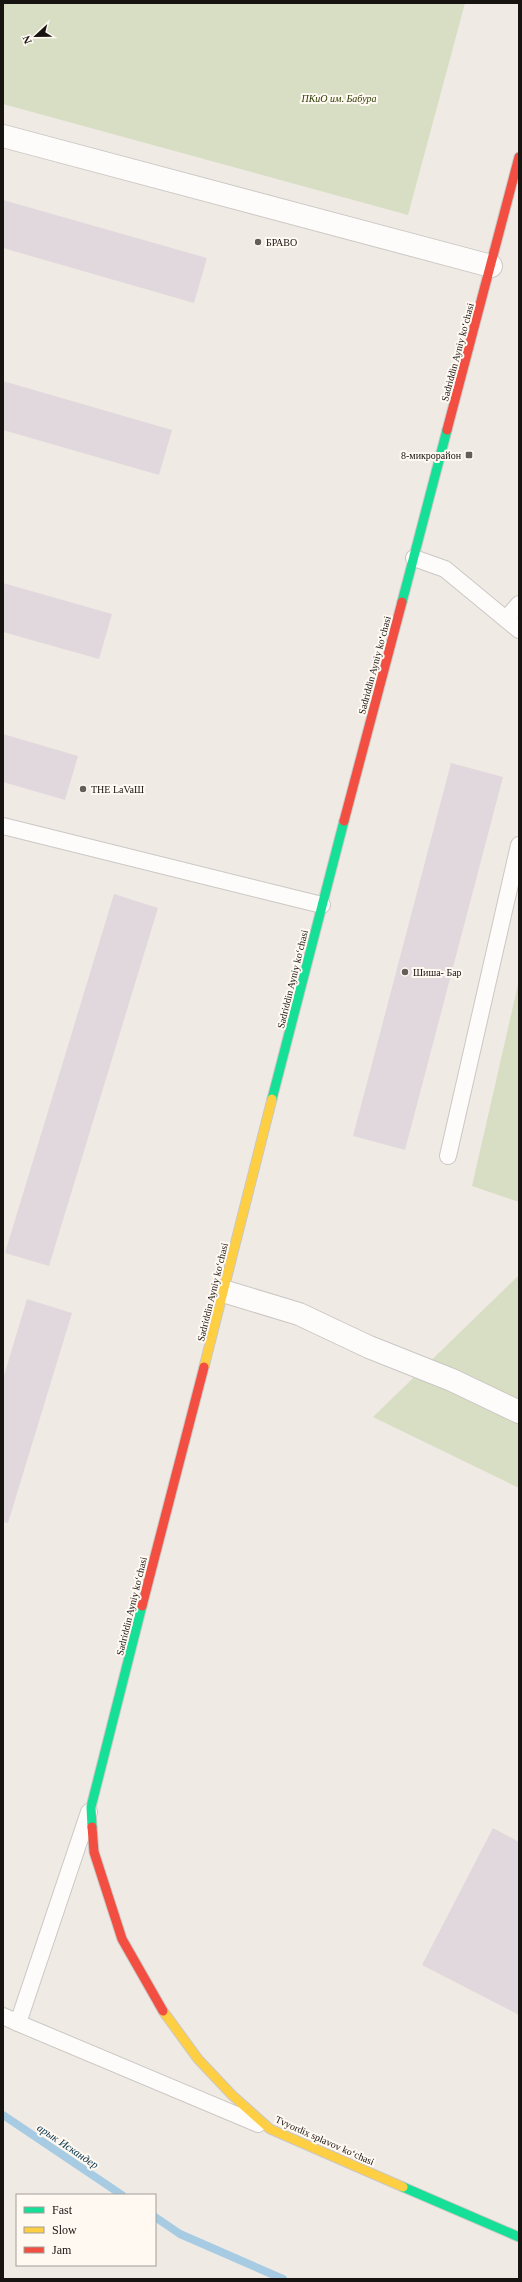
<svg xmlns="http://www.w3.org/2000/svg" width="522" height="2282" font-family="'Times New Roman',serif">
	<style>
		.green { fill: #d7dec3 }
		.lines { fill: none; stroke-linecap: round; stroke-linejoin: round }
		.stream { stroke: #a7cbe2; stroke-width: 8 }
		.building { fill: #e1d8dd }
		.lane-casing { stroke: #cbc7c3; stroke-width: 18 }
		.street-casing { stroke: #cbc7c3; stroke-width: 24 }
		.fast-casing { stroke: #cbc7c3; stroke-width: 11 }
		.slow-casing { stroke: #cbc7c3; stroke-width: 11 }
		.jam-casing { stroke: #cbc7c3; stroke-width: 11 }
		.lane { stroke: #fdfcfb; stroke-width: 16 }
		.street { stroke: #fdfcfb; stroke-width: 22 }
		.fast { stroke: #16e098; stroke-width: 9 }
		.slow { stroke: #ffcf43; stroke-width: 9 }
		.jam { stroke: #f24e42; stroke-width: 9 }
		.poi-dot { fill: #635e5a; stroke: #fff9f2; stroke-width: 1.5 }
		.labels { text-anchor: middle; stroke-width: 4; stroke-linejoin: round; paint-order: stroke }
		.park-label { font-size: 10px; font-style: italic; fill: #2b3c00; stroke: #fff9f2 }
		.poi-label { font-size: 10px; fill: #171310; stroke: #fff9f2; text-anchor: start }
		.street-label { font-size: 10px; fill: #171310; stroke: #fff9f2 }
		.water-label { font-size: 11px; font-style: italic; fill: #07354d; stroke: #fff9f2 }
	</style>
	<rect width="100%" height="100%" fill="#f0eae4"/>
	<g class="green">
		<polygon points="3,3 465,3 408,215 3,104"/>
		<polygon points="519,980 519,1202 472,1186"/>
		<polygon points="519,1275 519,1488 373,1417"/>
	</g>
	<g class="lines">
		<g class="stream">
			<polyline points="3,2115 122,2195"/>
			<polyline points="155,2217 180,2234 283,2279"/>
		</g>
	</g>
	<g class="building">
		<polygon points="3,200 207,258 194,303 3,248"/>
		<polygon points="3,381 172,430 159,475 3,430"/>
		<polygon points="3,583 112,614 99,659 3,632"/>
		<polygon points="3,734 78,756 65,800 3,782"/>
		<polygon points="451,763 503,777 405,1150 353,1136"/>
		<polygon points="114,894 158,908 49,1266 5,1253"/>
		<polygon points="27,1299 72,1313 8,1523 3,1522 3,1379"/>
		<polygon points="493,1828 519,1842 519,2015 422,1965"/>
	</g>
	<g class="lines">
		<defs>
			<g id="lane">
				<polyline points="414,558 445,569 519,630"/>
				<polyline points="506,619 519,604"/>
				<polyline points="3,826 322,905"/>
				<polyline points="448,1156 519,845"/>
				<polyline points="3,2016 18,2023 89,1812"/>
				<polyline points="18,2023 258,2124"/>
			</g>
			<g id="street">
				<polyline points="3,136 491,266"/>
				<polyline points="223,1291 299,1314 369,1347 452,1380 519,1412"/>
			</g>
			<g id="fast">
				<polyline points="402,602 447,430"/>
				<polyline points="272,1099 344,821"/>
				<polyline points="92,1827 91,1807 142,1606"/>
				<polyline points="403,2187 519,2237"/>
			</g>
			<g id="slow">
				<polyline points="204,1367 272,1099"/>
				<polyline points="163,2011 198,2059 232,2095 270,2129 403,2187"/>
			</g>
			<g id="jam">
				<polyline points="447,430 519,157"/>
				<polyline points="344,821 402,602"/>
				<polyline points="142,1606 204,1367"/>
				<polyline points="92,1827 94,1852 122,1939 163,2011"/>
			</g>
		</defs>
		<use href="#lane" class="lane-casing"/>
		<use href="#street" class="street-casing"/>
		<use href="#fast" class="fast-casing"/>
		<use href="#slow" class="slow-casing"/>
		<use href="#jam" class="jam-casing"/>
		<use href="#lane" class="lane"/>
		<use href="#street" class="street"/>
		<use href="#fast" class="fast"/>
		<use href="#slow" class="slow"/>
		<use href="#jam" class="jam"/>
	</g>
	<g class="poi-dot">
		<circle cx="258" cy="242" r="4"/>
		<rect x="465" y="451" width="8" height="8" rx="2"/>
		<circle cx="83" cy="789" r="4"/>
		<circle cx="405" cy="972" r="4"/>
	</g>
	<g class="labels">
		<g class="park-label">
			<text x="339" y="102">ПКиО им. Бабура</text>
		</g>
		<g class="poi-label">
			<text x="266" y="246">БРАВО</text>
			<text x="461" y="459" text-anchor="end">8-микрорайон</text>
			<text x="91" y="793">THE LaVaШ</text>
			<text x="413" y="976">Шиша- Бар</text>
		</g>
		<g class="street-label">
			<text transform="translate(457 352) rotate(-75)" y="4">Sadriddin Ayniy ko‘chasi</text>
			<text transform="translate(374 665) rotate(-75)" y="4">Sadriddin Ayniy ko‘chasi</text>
			<text transform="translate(292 979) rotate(-76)" y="4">Sadriddin Ayniy ko‘chasi</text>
			<text transform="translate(212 1292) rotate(-76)" y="4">Sadriddin Ayniy ko‘chasi</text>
			<text transform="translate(131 1606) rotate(-76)" y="4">Sadriddin Ayniy ko‘chasi</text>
			<text transform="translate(325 2140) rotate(24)" y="4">Tvyordix splavov ko‘chasi</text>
		</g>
		<g class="water-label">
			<text transform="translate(68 2146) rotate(34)" y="4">арык Искандер</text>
		</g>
	</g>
	<rect width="522" height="2282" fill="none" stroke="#171310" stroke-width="8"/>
	<rect x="16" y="2194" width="140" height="72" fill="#fff9f2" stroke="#a29d98"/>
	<rect x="24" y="2207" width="20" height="6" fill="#16e098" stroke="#a29d98"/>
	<text x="52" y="2214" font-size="12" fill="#171310">Fast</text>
	<rect x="24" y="2227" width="20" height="6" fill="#ffcf43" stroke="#a29d98"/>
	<text x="52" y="2234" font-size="12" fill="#171310">Slow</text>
	<rect x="24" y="2247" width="20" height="6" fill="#f24e42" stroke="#a29d98"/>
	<text x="52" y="2254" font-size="12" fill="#171310">Jam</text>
	<g transform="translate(36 36) rotate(248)" stroke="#fff9f2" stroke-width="3" paint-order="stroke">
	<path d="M0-3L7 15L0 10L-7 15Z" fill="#171310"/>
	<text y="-6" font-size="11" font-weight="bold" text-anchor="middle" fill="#171310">N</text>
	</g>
</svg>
